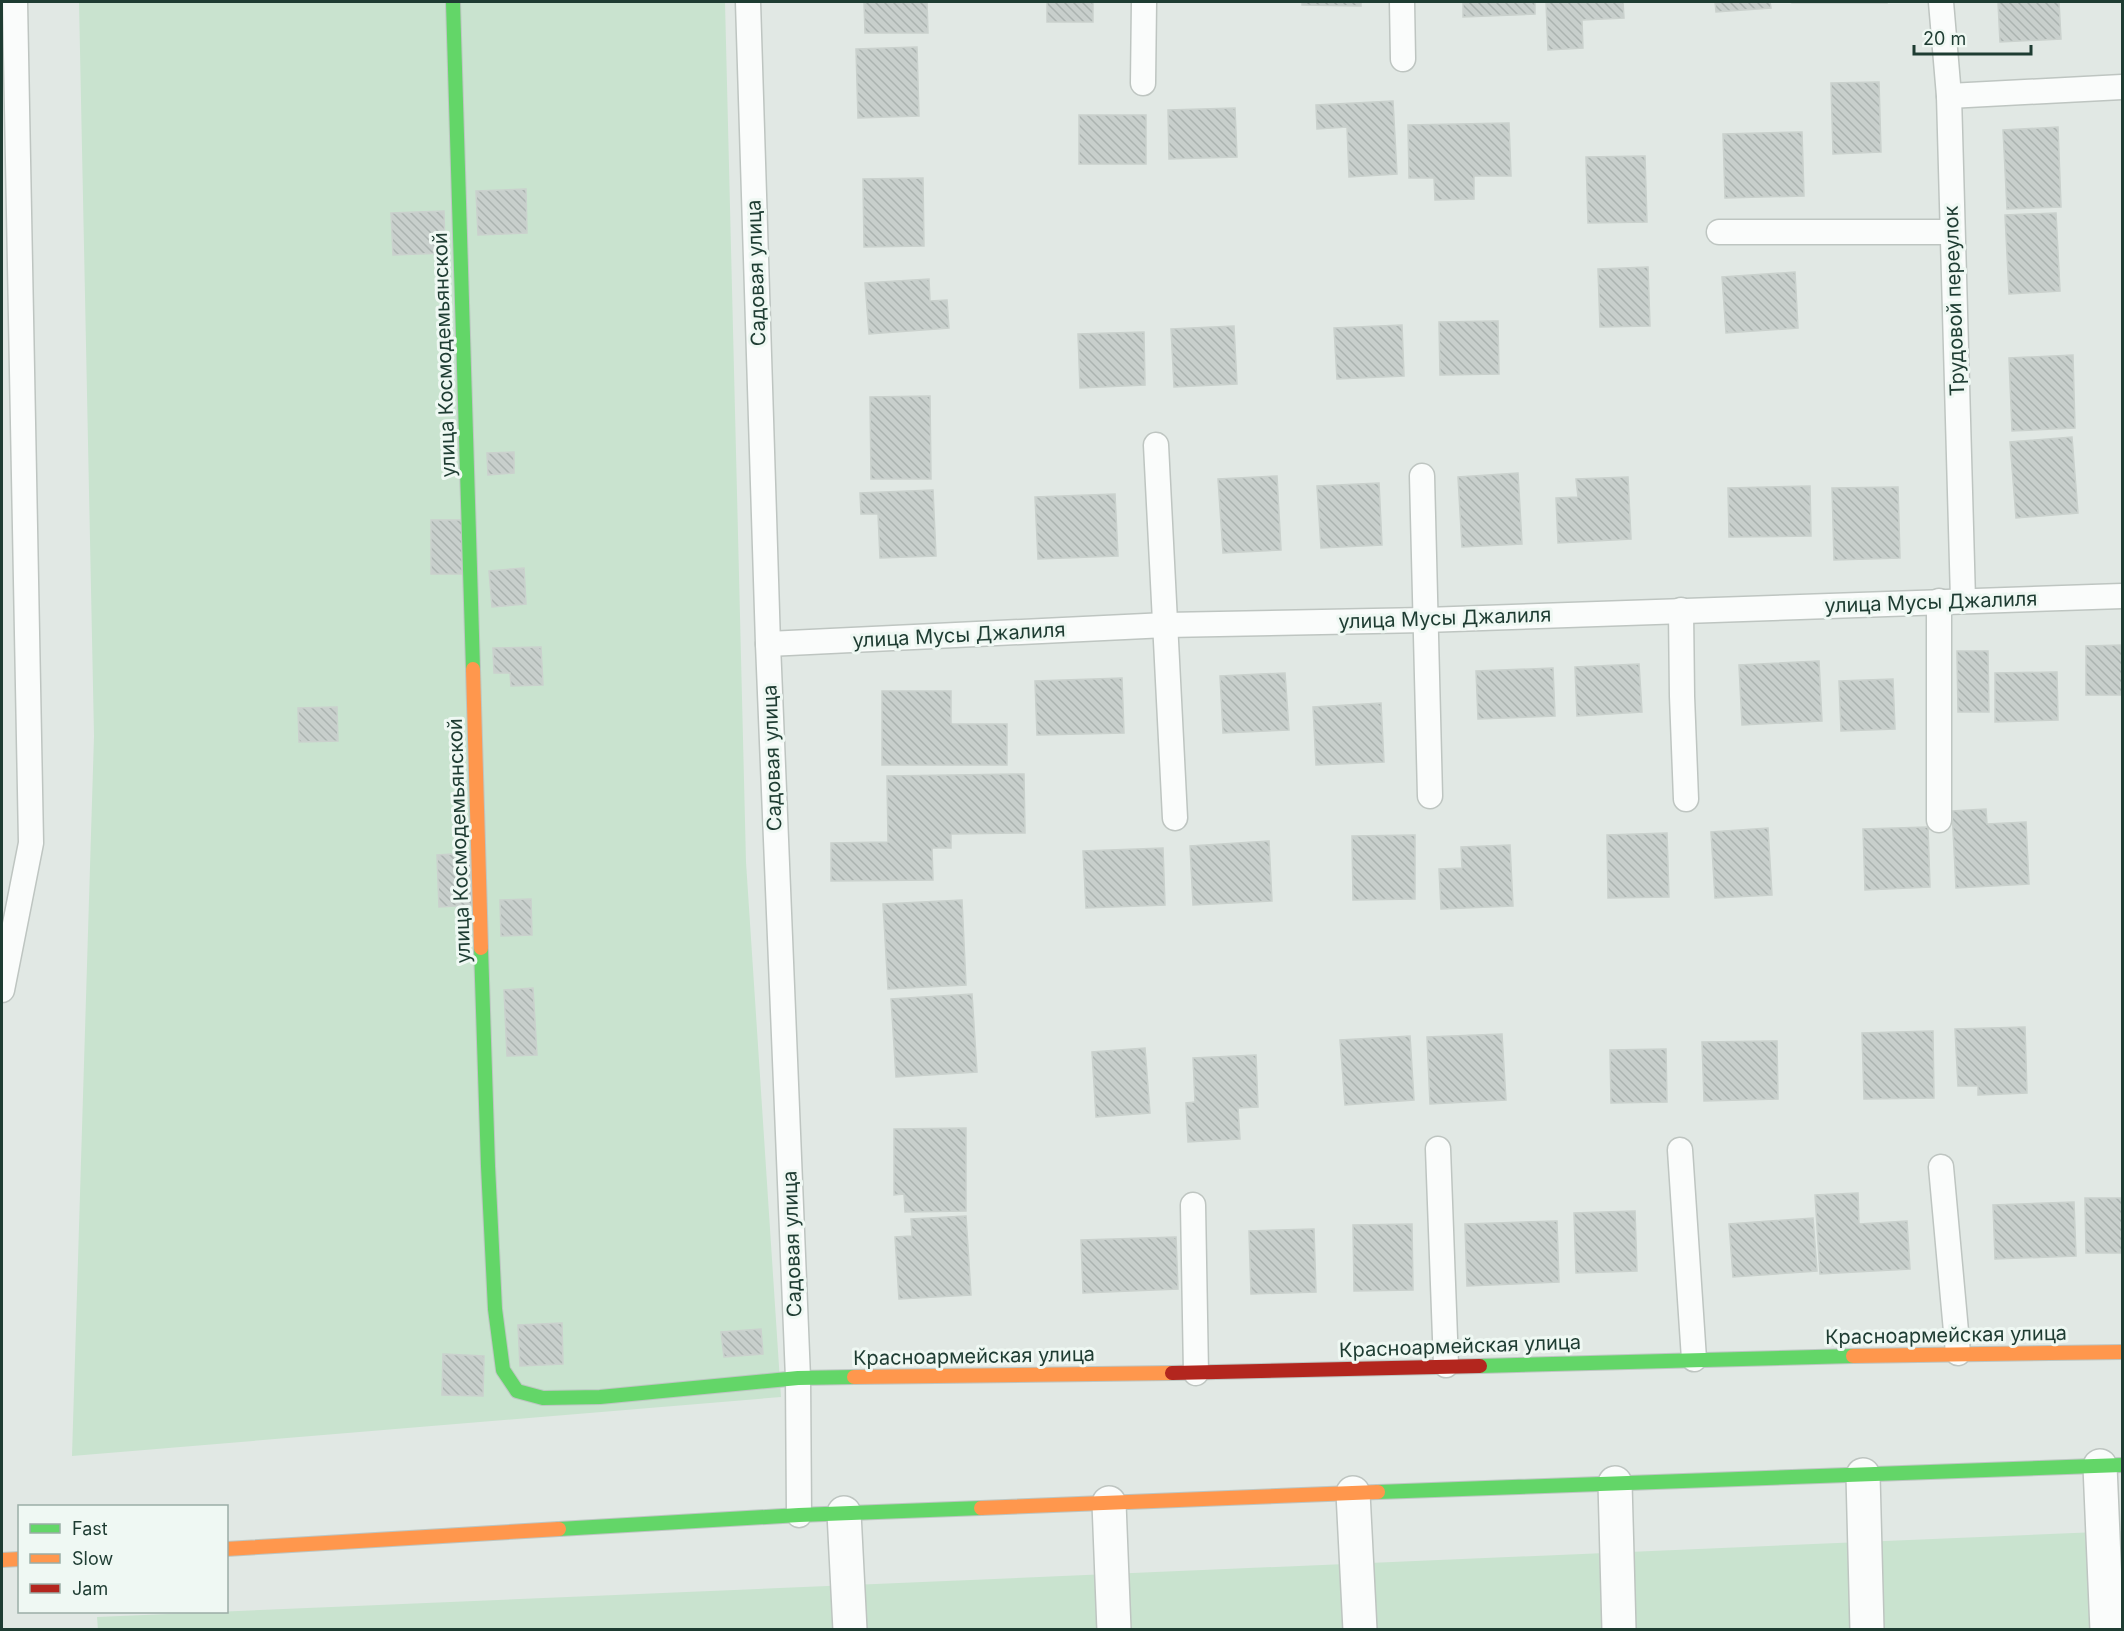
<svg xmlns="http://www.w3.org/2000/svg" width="2124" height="1631" font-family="Inter,sans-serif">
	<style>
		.green { fill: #c9e3cf }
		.building { fill: url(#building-back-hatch); stroke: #cad1cd; stroke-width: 1.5 }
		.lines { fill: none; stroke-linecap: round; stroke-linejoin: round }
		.lane-casing { stroke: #bec5c1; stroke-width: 27 }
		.street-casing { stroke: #bec5c1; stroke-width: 36 }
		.fast-casing { stroke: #bdc6c2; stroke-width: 16 }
		.slow-casing { stroke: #bdc6c2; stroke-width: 16 }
		.jam-casing { stroke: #bdc6c2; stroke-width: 16 }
		.lane { stroke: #fafcfb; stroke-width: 24 }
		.street { stroke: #fafcfb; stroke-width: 33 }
		.fast { stroke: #63d668; stroke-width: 14 }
		.slow { stroke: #ff974d; stroke-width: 14 }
		.jam { stroke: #b3261e; stroke-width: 14 }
		.labels { text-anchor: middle; stroke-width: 6; stroke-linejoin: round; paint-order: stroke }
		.street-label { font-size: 20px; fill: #1e3c32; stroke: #eff8f3 }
	</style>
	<defs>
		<pattern id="building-back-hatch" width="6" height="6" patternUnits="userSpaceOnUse" patternTransform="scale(1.5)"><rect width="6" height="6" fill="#c8cfcc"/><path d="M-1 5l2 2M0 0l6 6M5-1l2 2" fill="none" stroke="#abb3b0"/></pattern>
	</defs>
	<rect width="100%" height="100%" fill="#e1e8e4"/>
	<g class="green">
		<polygon points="79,2 725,2 746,862 781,1397 72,1456 94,736"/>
		<polygon points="2122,1531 2122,1630 98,1630 97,1617"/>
	</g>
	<g class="building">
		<polygon points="864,2 927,2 928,33 865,33"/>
		<rect x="1047" y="2" width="46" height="20"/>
		<polygon points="1302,2 1361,2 1361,6 1302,5"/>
		<polygon points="1463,2 1535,2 1535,14 1463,17"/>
		<polygon points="1546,2 1623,2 1624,18 1582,20 1583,48 1548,50"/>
		<polygon points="1715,2 1770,2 1771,8 1716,12"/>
		<rect x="1792" y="2" width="95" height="1"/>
		<polygon points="1998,2 2059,2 2061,39 2000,42"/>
		<polygon points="917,47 919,116 858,118 856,49"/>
		<polygon points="1879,82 1881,152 1833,154 1831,83"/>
		<polygon points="1393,101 1397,174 1349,177 1347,127 1317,129 1316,105"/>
		<polygon points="1235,108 1237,157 1169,159 1168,110"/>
		<rect x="1079" y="115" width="67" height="49"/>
		<polygon points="1509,123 1511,176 1474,176 1474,199 1435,200 1434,178 1409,178 1408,125"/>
		<polygon points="2058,127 2061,207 2007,209 2003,130"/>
		<polygon points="1802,132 1804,196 1725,198 1723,134"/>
		<polygon points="1645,156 1647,222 1588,223 1586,157"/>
		<polygon points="923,178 924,246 864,247 863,179"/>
		<polygon points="526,189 527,233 478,235 476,191"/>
		<polygon points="444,211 445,253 393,255 391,213"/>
		<polygon points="2056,213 2060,291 2009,294 2005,215"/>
		<polygon points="1648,267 1650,326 1600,327 1598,269"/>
		<polygon points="1795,272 1798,328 1726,333 1722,277"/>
		<polygon points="929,279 930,301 947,300 949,328 869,334 865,283"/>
		<polygon points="1498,321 1499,374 1440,375 1439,322"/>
		<polygon points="1402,325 1404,376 1337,379 1334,328"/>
		<polygon points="1234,326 1237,384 1174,387 1171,329"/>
		<polygon points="1144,332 1145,385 1080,388 1078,334"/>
		<polygon points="2073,355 2075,428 2012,431 2009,358"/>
		<polygon points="930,396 931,479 871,479 870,397"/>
		<polygon points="2072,437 2078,513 2016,518 2010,442"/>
		<polygon points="514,452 514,473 488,475 487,453"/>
		<polygon points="1518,473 1522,544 1462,547 1458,477"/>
		<polygon points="1277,476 1281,550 1223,553 1218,479"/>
		<polygon points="1628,477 1631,539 1558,543 1556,498 1578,497 1576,479"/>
		<polygon points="1379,483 1382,545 1321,548 1317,486"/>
		<polygon points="1810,486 1811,536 1729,537 1728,488"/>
		<polygon points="1898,487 1900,558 1834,560 1832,488"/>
		<polygon points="933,490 936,556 880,558 878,514 861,514 860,493"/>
		<polygon points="1115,494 1118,556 1038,559 1035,497"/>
		<rect x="431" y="520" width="31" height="54"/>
		<polygon points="524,568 526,604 492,607 489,571"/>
		<polygon points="2122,645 2122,695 2086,695 2086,646"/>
		<polygon points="541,647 543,685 511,686 510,673 494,673 493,648"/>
		<polygon points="1957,651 1988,651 1989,712 1958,712"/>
		<polygon points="1819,661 1822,721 1742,725 1739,665"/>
		<polygon points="1639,664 1642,712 1577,716 1575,667"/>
		<polygon points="1553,668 1555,716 1478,719 1476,671"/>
		<polygon points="2057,672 2058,720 1995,722 1995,673"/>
		<polygon points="1285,673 1289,730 1223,733 1220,676"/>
		<polygon points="1122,678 1124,733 1037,735 1035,681"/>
		<polygon points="1893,679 1895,729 1841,731 1839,681"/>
		<polygon points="882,691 951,691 951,724 1007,724 1007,765 882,765"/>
		<polygon points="1381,703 1384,762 1316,765 1313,707"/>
		<polygon points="337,707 338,741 299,742 298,708"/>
		<polygon points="1024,774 1025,833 951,834 951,848 932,848 933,880 831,881 831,843 888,842 887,776"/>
		<polygon points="1986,809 1987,824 2026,822 2029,884 1956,888 1952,811"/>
		<polygon points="1928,827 1930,887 1865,890 1863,829"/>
		<polygon points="1768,828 1772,895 1715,898 1711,832"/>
		<polygon points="1667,833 1669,897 1608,898 1607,835"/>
		<polygon points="1415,835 1415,899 1353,900 1352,836"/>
		<polygon points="1269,841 1272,901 1193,905 1190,846"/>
		<polygon points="1510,845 1513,906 1441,909 1439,869 1462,868 1461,847"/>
		<polygon points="1163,848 1165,905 1086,908 1083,851"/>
		<polygon points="470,853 472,905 439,907 437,855"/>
		<polygon points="531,899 532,935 501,936 500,900"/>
		<polygon points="962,900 966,985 888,989 883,904"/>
		<polygon points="533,988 537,1055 507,1056 504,990"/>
		<polygon points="972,994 977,1072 896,1077 891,999"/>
		<polygon points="2025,1027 2027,1093 1978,1095 1978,1086 1958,1086 1955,1029"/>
		<polygon points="1933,1031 1934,1098 1864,1099 1862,1033"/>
		<polygon points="1502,1034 1506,1100 1430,1104 1427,1037"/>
		<polygon points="1410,1036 1414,1100 1345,1105 1340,1040"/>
		<polygon points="1777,1041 1778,1099 1704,1101 1702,1042"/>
		<polygon points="1145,1048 1150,1113 1096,1117 1092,1052"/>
		<polygon points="1666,1049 1667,1102 1611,1103 1610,1050"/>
		<polygon points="1256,1055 1258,1107 1238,1108 1240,1139 1188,1142 1186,1103 1195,1102 1193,1058"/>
		<polygon points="966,1128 966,1211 905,1212 904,1194 894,1195 894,1129"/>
		<polygon points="1858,1193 1859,1224 1907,1221 1910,1269 1820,1274 1815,1195"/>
		<polygon points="2085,1198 2122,1198 2122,1253 2086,1253"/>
		<polygon points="2074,1202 2076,1256 1995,1259 1993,1205"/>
		<polygon points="1635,1211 1637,1271 1576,1273 1574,1213"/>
		<polygon points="966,1216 971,1295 899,1299 895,1237 912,1236 911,1219"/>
		<polygon points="1813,1218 1817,1271 1733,1277 1729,1224"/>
		<polygon points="1557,1221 1559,1282 1467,1286 1465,1224"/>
		<polygon points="1412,1224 1413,1290 1354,1291 1353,1225"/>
		<polygon points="1314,1229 1316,1292 1251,1294 1249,1231"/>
		<polygon points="1176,1237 1178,1289 1083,1293 1081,1240"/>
		<polygon points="562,1323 563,1364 520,1366 518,1325"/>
		<polygon points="761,1329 763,1354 724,1357 721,1332"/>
		<polygon points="443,1354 484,1356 483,1396 442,1395"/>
	</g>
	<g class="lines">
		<defs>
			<g id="lane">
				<polyline points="748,2 768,644 798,1378 799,1515"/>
				<polyline points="1402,2 1403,59"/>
				<polyline points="1941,2 1949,96 1963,600"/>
				<polyline points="1143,83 1144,2"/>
				<polyline points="1949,96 2122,87"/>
				<polyline points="1719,232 1952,232"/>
				<polyline points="1156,445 1175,818"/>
				<polyline points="1422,476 1430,796"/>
				<polyline points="1681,610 1682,696 1686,799"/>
				<polyline points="768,644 1166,625 1425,620 2122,596"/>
				<polyline points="1939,820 1939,601"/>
				<polyline points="2,990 31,843 15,2"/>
				<polyline points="1438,1149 1446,1365"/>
				<polyline points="1680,1150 1694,1359"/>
				<polyline points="1941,1167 1958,1353"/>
				<polyline points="1193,1205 1196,1373"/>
			</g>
			<g id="street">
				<polyline points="2100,1466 2107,1630"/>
				<polyline points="1863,1475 1867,1630"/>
				<polyline points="1615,1483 1619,1630"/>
				<polyline points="1353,1493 1360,1630"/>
				<polyline points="1109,1503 1114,1630"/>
				<polyline points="844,1513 850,1630"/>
			</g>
			<g id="fast">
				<polyline points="453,2 473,669"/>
				<polyline points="481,948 488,1166 495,1309 503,1370 517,1391 543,1398 600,1397 798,1378 854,1377"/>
				<polyline points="1480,1366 1853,1356"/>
				<polyline points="1378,1492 2122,1465"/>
				<polyline points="559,1529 799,1515 981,1508"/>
			</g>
			<g id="slow">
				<polyline points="473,669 481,948"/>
				<polyline points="1853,1356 2122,1352"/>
				<polyline points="854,1377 1172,1373"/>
				<polyline points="981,1508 1378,1492"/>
				<polyline points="226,1549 559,1529"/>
				<polyline points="2,1560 20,1559"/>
			</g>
			<polyline id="jam" points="1172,1373 1480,1366"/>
		</defs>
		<use href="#lane" class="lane-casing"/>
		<use href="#street" class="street-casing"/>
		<use href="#fast" class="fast-casing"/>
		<use href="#slow" class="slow-casing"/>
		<use href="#jam" class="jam-casing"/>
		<use href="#lane" class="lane"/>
		<use href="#street" class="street"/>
		<use href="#fast" class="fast"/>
		<use href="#slow" class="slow"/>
		<use href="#jam" class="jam"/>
	</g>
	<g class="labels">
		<g class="street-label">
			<text transform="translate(756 273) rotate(-92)" y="7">Садовая улица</text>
			<text transform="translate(1954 301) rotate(-92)" y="7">Трудовой переулок</text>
			<text transform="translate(444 355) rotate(-92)" y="7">улица Космодемьянской</text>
			<text transform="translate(1931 602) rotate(-2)" y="7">улица Мусы Джалиля</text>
			<text transform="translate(1445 618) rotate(-2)" y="7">улица Мусы Джалиля</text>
			<text transform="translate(959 635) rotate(-3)" y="7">улица Мусы Джалиля</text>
			<text transform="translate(772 758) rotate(-92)" y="7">Садовая улица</text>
			<text transform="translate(459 841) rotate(-92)" y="7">улица Космодемьянской</text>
			<text transform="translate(792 1244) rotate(-92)" y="7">Садовая улица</text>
			<text transform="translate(1946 1335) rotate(-1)" y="7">Красноармейская улица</text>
			<text transform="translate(1460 1346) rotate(-2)" y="7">Красноармейская улица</text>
			<text transform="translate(974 1356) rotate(-1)" y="7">Красноармейская улица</text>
		</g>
	</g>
	<rect width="2124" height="1631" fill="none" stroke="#1e3c32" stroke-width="6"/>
	<rect x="18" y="1505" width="210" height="108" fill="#eff8f3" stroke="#9bada6" stroke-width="1.5"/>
	<rect x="30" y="1524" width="30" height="9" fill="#63d668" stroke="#9bada6" stroke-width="1.5"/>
	<text x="72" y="1535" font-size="18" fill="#1e3c32">Fast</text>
	<rect x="30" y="1554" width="30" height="9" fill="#ff974d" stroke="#9bada6" stroke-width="1.5"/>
	<text x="72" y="1565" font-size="18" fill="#1e3c32">Slow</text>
	<rect x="30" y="1584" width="30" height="9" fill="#b3261e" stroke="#9bada6" stroke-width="1.5"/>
	<text x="72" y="1595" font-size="18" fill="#1e3c32">Jam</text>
	<path d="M1914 45v9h117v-9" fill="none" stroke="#1e3c32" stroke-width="3"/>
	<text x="1923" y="45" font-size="18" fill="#1e3c32" stroke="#eff8f3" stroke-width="4.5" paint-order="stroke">20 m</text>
</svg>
